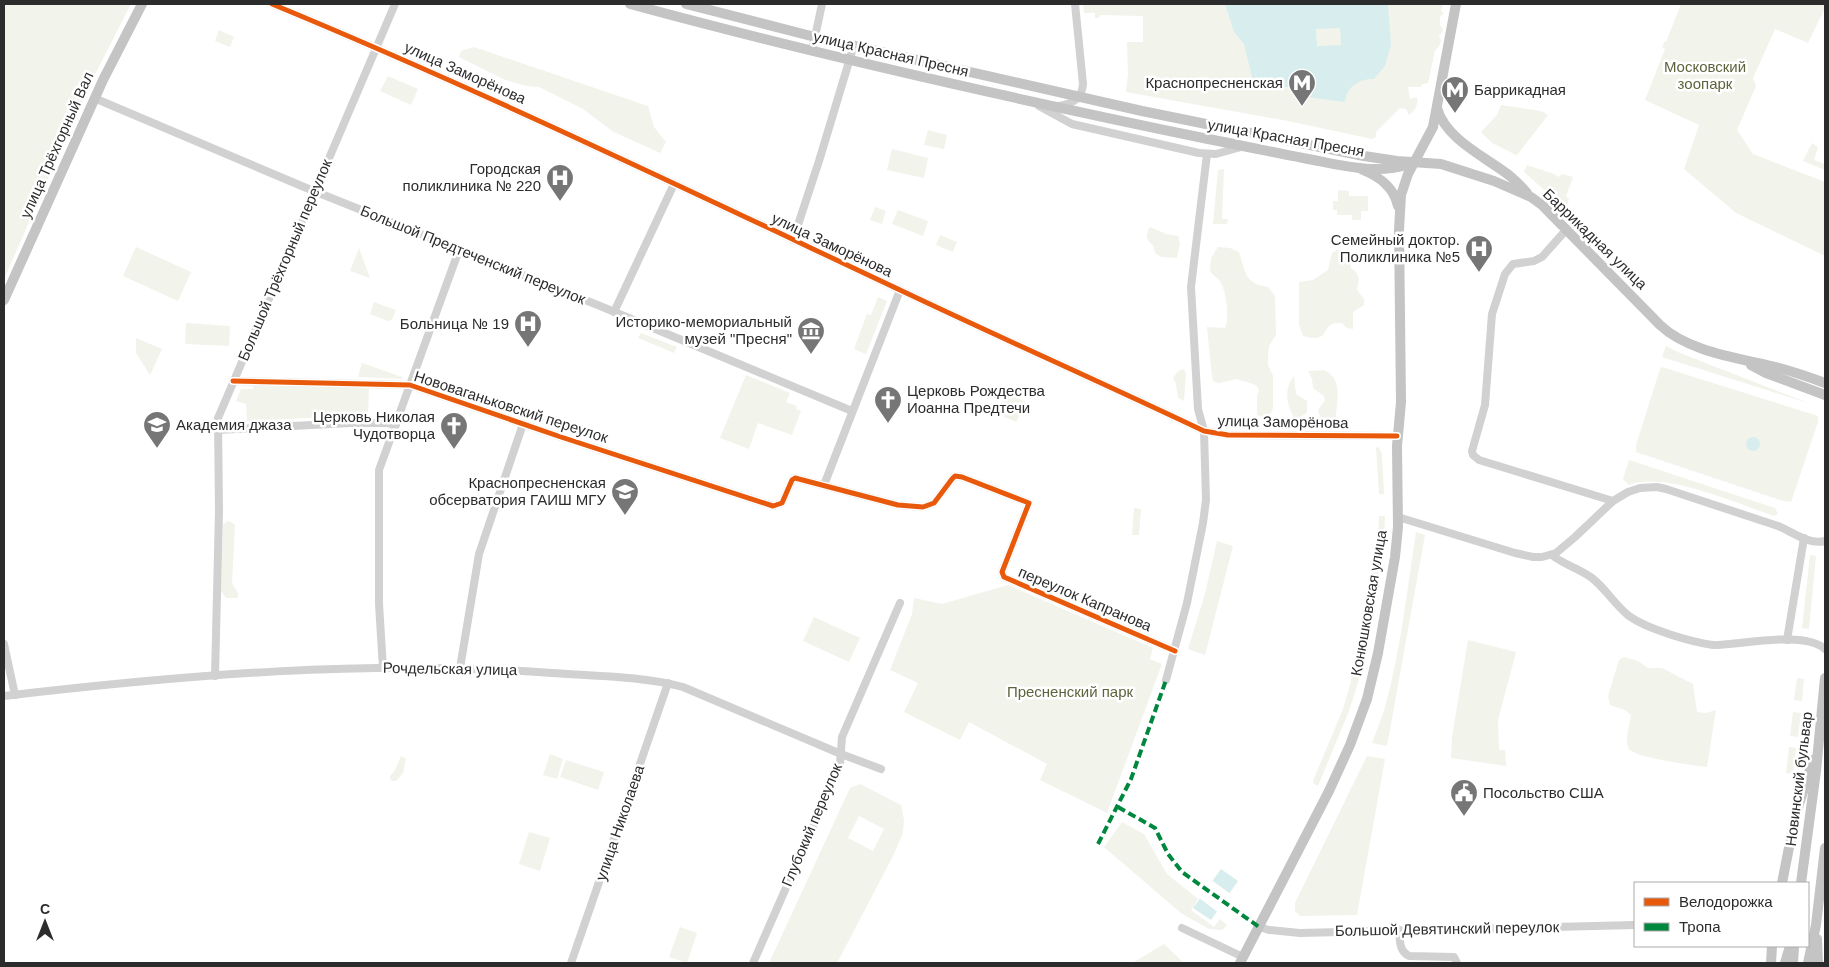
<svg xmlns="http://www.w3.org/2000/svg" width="1829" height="967" font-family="Helvetica,sans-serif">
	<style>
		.green { fill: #f2f3eb; fill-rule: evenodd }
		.water { fill: #d8eeee; fill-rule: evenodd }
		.pier { fill: #fff }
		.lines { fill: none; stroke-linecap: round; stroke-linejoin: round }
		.minor { stroke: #d1d1d1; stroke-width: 8 }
		.major { stroke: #c4c4c4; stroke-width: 10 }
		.quiet { stroke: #00873e; stroke-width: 4; stroke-dasharray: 8 4; stroke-linecap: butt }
		.cycleway-casing { stroke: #fff; stroke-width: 8 }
		.cycleway { stroke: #e8590c; stroke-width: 5 }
		.labels { text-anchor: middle; stroke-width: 5; stroke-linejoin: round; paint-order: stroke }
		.street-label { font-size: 15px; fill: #2c2c2c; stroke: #fff }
		.park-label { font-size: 15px; fill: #5e633d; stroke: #fff }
		.poi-label { font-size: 15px; fill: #2c2c2c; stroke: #fff; text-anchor: end }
	</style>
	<rect width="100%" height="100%" fill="#fff"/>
	<g class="green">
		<polygon points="4,4 131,4 90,84 4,279"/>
		<path d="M1083,4h360l-2,7 3,2 -4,4v9l3,2 -1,4 -3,4 2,4 -1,5 -5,6 -7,32 -5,1 -3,3h-12l2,12 7,-2c1,8 -1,13 -8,18l-3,-6 -6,-1 -24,24v5l-4,2 -84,-18 -162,-29 2,-19 -1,-31h16v-26l-43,-1 -1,3h-4v-5h-11z"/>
		<polygon points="1681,4 1825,4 1825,8 1808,43 1775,29 1753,78 1756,86 1737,130 1753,154 1825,182 1825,256 1736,213 1684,169 1699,125 1645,100 1665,49 1662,47 1665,41 1666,42"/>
		<polygon points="219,30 234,37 230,47 215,41"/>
		<polygon points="474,47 648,106 654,127 666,142 660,153 612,131 583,109 539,87 526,86 503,79 459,57 461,51"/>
		<polygon points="388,76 418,89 411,105 380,91"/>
		<polygon points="1501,105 1541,111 1548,115 1518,154 1516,155 1492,143 1481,132 1497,115"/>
		<polygon points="928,130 947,135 944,149 924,145"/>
		<polygon points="1812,143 1818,147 1814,160 1825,164 1825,170 1803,161"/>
		<polygon points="892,149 928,158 924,178 887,170"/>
		<polygon points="1527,165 1554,174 1559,177 1562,174 1573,177 1566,196 1569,199 1566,209 1524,172"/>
		<polygon points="1224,169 1222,219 1228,219 1227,224 1213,224 1218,170"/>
		<polygon points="1338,190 1349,191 1349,196 1368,196 1368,211 1361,211 1361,220 1352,220 1352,215 1337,215 1337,210 1333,210 1333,201 1338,201"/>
		<polygon points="875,207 886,211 882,224 870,220"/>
		<polygon points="898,210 928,221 923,236 892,224"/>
		<path d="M1150,227l16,7 12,2 2,7 -3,15 -16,-1 -6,-4 -2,-8c-7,-5 -8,-10 -3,-18z"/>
		<polygon points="940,235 957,242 953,252 936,245"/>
		<polygon points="136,247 191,272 178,301 123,276"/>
		<path d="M1218,247l12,1 9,4c7,21 5,31 29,35l7,9 1,39 -7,11 -1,12v7l5,11v32l-3,8 -7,1 -6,-2v-19l2,-6 -3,-5 -19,-6 -18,4 -5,-1 -2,-5 -5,-50 18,1c5,-8 1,-37 -4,-45 -2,-5 -8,-7 -11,-12l1,-13z"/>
		<polygon points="359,248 370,278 350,271"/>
		<path d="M1337,250h11l3,18 5,4 3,6 -2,12 7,9v6l-11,7v17l-6,-1 -5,-5c-19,-2 -13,14 -26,15 -4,0 -9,-1 -13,-2l-4,-11v-43l14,-2 15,-10 4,-17z"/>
		<polygon points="878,297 887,301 866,354 854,349 867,314 871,315"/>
		<polygon points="374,302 396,310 392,320 388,321 370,314"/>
		<polygon points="186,323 230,326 229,346 185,344"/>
		<polygon points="641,333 677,347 674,353 638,338"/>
		<polygon points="136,338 162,349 150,375 136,353"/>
		<polygon points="1666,346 1680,353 1811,404 1662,357"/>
		<polygon points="362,363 402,377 402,379 358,377"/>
		<polygon points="1662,367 1818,416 1818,422 1791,502 1783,501 1636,452 1636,445 1660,369"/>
		<polygon points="1183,369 1186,373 1184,401 1178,398 1176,384 1173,378 1178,371"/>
		<path d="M1324,370c19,9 13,29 12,47l-3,2h-12l-3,-9 7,-10 -1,-4 -11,-8 -1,-9 -4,-8z"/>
		<polygon points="746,375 790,393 786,402 797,406 796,409 801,411 792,435 758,423 749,449 720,438"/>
		<path d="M1294,376l2,18 11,7v12l-7,4h-6c-8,-13 -10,-29 0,-41z"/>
		<polygon points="253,386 369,387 368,415 247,421 246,404 236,401 241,389 253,389"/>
		<polygon points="1008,394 1026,402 1016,422 998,414"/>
		<polygon points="1378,446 1382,454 1384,494 1379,494 1376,448"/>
		<path d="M1629,460l146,48 3,6 -4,2c-36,-12 -109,-45 -145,-31l-6,-6z"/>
		<polygon points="1134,508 1141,509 1139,535 1132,535"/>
		<polygon points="1379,516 1385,516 1384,535 1366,650 1357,686 1349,711 1318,786 1314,784 1313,781 1343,709 1350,685 1359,649 1378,534"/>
		<polygon points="227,521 231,522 235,525 232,583 234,587 238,592 238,598 226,598 221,591 223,525"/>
		<path d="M1416,532l9,3 -38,211 -15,-3c4,-12 10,-24 13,-36 16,-57 22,-117 31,-175z"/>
		<polygon points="1217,541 1233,546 1205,655 1188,649 1205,594"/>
		<polygon points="1810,555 1816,556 1809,629 1802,628"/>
		<polygon points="1008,585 1153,648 1150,659 1162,664 1107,813 1040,780 1047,764 969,722 960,740 904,712 918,683 890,670 912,614 914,598 942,604"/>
		<polygon points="814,617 860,638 849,662 803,641"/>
		<polygon points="1468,640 1516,652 1498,720 1499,750 1505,750 1506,766 1451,758 1452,737"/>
		<path d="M1624,657l14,4 10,7h14l31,16 4,28 9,1 10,-3 -9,57c-11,-1 -74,-10 -78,-18 -5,-9 1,-24 2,-34l-6,-5 -15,-5 -2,-9 11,-36z"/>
		<polygon points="1797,678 1804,679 1802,701 1794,700"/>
		<polygon points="1793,712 1801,713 1798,737 1790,736"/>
		<polygon points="1789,747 1796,748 1793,774 1786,773"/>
		<polygon points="550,754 563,759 557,779 543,775"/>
		<polygon points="401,756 406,759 403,773 396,781 391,781 390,776 395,770"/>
		<polygon points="1367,756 1385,759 1357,915 1300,916 1295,911 1295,903"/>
		<polygon points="566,760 604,772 598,790 560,777"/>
		<path d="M860,784l41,21 3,15 -1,13 -10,23 -56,107h-68l81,-175zM859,816l25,13 -11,22 -25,-13z"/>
		<polygon points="1122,822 1144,834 1167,874 1198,899 1191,910 1214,927 1220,919 1227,925 1222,930 1209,929 1181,913 1104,847"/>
		<polygon points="529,832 550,838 540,871 519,864"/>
		<polygon points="680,927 697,933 687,963 669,957"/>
		<polygon points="1164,944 1184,963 1133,963 1134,962"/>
	</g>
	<g class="water">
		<path d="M1225,4h163l3,41 -6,21 -11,13c-15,0 -27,7 -29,23l-47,-6 -5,-1 -2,-8h-28l-11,-10 -8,-33 -10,-12zM1340,28l1,17 -24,1 -1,-17z"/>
		<circle cx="1753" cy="444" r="7"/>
		<polygon points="1221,869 1238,881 1211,920 1193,908"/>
	</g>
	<polygon class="pier" points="1210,879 1232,895 1219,913 1198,897"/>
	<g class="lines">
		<g class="minor">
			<path d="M272,4c213,88 420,188 628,286 101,48 203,93 304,141l24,4 169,1"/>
			<polyline points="812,51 822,4"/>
			<polyline points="94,98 304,187 605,308 852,411"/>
			<polyline points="1039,106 1072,124 1199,153 1216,154 1241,147"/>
			<path d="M1058,106c14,-2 24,-7 25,-22l-8,-80"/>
			<polyline points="1567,229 1542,257 1534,261 1513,264 1505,274 1492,314 1485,405 1472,451 1473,455 1479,460 1613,501"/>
			<polyline points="793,240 819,161 854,45"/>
			<polyline points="614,312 674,184"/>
			<polyline points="233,381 410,385 561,437 773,506 782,503 792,480 795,478 898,505 923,507 934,503 952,479 955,476 962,477 1029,503 1002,572 1004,577 1175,651"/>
			<polyline points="218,430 350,423 388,423 396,425"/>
			<polyline points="824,485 900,290"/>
			<path d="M1398,517l117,36 18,4h9l14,-4 19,-16 38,-36 15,-9 12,-4 17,-1 9,2 112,37c15,6 30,19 47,15"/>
			<path d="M1552,555c12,10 27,13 40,23 14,11 23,27 37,38 18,13 62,26 84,29 27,0 92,-15 112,4"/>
			<polyline points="1787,640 1804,538"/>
			<polyline points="4,644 15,695"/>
			<polyline points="383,668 379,604 379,470 459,250"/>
			<polyline points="460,668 479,554 523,424"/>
			<polyline points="215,676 219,511 218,418 395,4"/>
			<polyline points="1166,680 1187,603 1203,523 1206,500 1204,431 1198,409 1191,287 1207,154"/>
			<path d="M4,696c181,-21 365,-37 548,-23 43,3 89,3 131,14l158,67 40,15"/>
			<polyline points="1259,927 1269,930 1300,933 1635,925"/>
			<polyline points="1182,928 1243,957"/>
			<path d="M1399,930c1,11 0,21 10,26l45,1 3,6"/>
			<polyline points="571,963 668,683"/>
			<polyline points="753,963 836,774 840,764 842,737 900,603"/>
		</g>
		<g class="major">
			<path d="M630,4c191,52 384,95 578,135 32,6 63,13 95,19 34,6 72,18 106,6"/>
			<path d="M686,4l129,33 327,74 222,45 33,5 44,3 53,17 37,16 11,8 118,120c26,25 72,32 107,40 19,4 39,11 58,18"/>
			<path d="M1437,108c9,32 49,49 73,68 6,5 12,11 17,17"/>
			<path d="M1363,170c17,7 31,17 35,36"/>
			<polyline points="4,300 103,80 142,4"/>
			<polyline points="1751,365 1766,373 1825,395"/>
			<polyline points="1782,883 1795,817 1813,760"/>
			<polyline points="1801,883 1816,771 1825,678"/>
			<polyline points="1817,939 1818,963"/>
			<polyline points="1240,963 1329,791 1350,745 1367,699 1378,653 1395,557 1398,527 1397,446 1401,402 1399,230 1401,195 1408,174 1433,127 1456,4"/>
			<polyline points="1771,963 1772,946"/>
			<polyline points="1785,963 1790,946"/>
			<polyline points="1793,963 1794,947"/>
			<polyline points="1808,963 1816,925 1825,848"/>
		</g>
		<g class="quiet">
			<polyline points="1118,807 1155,828 1168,854 1182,872 1259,927"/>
			<polyline points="1098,844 1131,779 1166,680"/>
		</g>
		<defs>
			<g id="cycleway">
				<path d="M272,4c213,88 420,188 628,286 101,48 203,93 304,141l24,4 169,1"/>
				<polyline points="233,381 410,385 561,437 773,506 782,503 792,480 795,478 898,505 923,507 934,503 952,479 955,476 962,477 1029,503 1002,572 1004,577 1175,651"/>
			</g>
		</defs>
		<use href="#cycleway" class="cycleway-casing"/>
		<use href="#cycleway" class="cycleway"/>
	</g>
	<defs>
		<symbol id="metro-pin" viewBox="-11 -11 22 30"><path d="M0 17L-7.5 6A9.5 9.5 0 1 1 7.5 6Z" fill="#767676" stroke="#fff"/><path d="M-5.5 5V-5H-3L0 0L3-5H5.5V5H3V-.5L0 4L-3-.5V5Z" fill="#fff"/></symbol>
		<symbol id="hospital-pin" viewBox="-11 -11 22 30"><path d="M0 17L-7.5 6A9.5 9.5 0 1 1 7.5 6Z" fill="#767676" stroke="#fff"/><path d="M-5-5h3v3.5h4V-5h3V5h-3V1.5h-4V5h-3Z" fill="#fff"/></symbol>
		<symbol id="museum-pin" viewBox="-11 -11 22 30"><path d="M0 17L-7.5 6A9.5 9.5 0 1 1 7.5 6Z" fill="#767676" stroke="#fff"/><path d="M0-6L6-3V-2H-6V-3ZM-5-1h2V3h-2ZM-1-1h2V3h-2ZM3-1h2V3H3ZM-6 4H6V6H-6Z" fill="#fff"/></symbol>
		<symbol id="church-pin" viewBox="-11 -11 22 30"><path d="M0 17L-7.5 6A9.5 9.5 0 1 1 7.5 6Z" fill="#767676" stroke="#fff"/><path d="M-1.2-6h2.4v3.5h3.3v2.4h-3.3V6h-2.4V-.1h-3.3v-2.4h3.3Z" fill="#fff"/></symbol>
		<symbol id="university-pin" viewBox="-11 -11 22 30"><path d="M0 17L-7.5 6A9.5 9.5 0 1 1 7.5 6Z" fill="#767676" stroke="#fff"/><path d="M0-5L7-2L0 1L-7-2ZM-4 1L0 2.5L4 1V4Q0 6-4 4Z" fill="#fff"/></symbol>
		<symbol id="civic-pin" viewBox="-11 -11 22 30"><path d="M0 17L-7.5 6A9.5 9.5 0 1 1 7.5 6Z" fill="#767676" stroke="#fff"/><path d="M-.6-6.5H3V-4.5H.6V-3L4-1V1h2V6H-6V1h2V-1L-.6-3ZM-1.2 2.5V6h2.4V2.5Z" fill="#fff"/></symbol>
	</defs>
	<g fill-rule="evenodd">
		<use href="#metro-pin" x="1286" y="67" width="32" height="43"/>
		<use href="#metro-pin" x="1439" y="74" width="32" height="43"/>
		<use href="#hospital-pin" x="544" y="162" width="32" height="43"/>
		<use href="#hospital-pin" x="1463" y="233" width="32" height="43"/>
		<use href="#hospital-pin" x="512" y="308" width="32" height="43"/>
		<use href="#museum-pin" x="795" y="315" width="32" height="43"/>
		<use href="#church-pin" x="872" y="384" width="32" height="43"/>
		<use href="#university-pin" x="141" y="409" width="32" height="43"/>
		<use href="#church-pin" x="438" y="410" width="32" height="43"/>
		<use href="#university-pin" x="609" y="476" width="32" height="43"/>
		<use href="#civic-pin" x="1448" y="777" width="32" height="43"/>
	</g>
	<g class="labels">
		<g class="street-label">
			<text transform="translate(891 54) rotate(13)" y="5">улица Красная Пресня</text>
			<text transform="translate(465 73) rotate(24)" y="5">улица Заморёнова</text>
			<text transform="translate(1286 138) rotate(10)" y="5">улица Красная Пресня</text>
			<text transform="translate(57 145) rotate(-66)" y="5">улица Трёхгорный Вал</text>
			<text transform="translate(1595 239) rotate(44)" y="5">Баррикадная улица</text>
			<text transform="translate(832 245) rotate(25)" y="5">улица Заморёнова</text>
			<text transform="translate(473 255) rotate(22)" y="5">Большой Предтеченский переулок</text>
			<text transform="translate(285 260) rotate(-67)" y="5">Большой Трёхгорный переулок</text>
			<text transform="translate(511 407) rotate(18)" y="5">Нововаганьковский переулок</text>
			<text transform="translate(1283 422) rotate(1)" y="5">улица Заморёнова</text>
			<text transform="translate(1085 599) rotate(23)" y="5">переулок Капранова</text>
			<text transform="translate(1369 603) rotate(-80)" y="5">Конюшковская улица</text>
			<text transform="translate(450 669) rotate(1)" y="5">Рочдельская улица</text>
			<text transform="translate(1799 779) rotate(-83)" y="5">Новинский бульвар</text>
			<text transform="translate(620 823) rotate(-71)" y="5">улица Николаева</text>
			<text transform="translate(812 825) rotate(-67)" y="5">Глубокий переулок</text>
			<text transform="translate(1447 929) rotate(-1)" y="5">Большой Девятинский переулок</text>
		</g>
		<g class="park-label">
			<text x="1705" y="72">Московский<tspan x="1705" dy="17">зоопарк</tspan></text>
			<text x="1070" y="697">Пресненский парк</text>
		</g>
		<g class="poi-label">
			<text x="1283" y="88">Краснопресненская</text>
			<text x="1474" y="95" text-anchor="start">Баррикадная</text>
			<text x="541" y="174">Городская<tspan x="541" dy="17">поликлиника № 220</tspan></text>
			<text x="1460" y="245">Семейный доктор.<tspan x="1460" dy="17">Поликлиника №5</tspan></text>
			<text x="792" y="327">Историко-мемориальный<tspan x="792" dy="17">музей "Пресня"</tspan></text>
			<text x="509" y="329">Больница № 19</text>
			<text x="907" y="396" text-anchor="start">Церковь Рождества<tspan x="907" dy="17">Иоанна Предтечи</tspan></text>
			<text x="435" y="422">Церковь Николая<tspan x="435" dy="17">Чудотворца</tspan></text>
			<text x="176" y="430" text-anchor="start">Академия джаза</text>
			<text x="606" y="488">Краснопресненская<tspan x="606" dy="17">обсерватория ГАИШ МГУ</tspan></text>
			<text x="1483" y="798" text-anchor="start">Посольство США</text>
		</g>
	</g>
	<rect width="1829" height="967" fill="none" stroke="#2c2c2c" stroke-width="10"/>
	<rect x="1634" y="882" width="175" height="65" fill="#ffffff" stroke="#ababab"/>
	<rect x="1644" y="898" width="25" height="8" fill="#e8590c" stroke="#ababab"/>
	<text x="1679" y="907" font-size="15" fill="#2c2c2c">Велодорожка</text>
	<rect x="1644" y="923" width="25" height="8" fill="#00873e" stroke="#ababab"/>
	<text x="1679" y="932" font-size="15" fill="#2c2c2c">Тропа</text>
	<g transform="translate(45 922)" stroke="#ffffff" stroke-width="4" paint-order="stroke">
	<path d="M0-4L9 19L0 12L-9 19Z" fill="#2c2c2c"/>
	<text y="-8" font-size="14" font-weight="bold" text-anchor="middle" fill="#2c2c2c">С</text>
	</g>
</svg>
